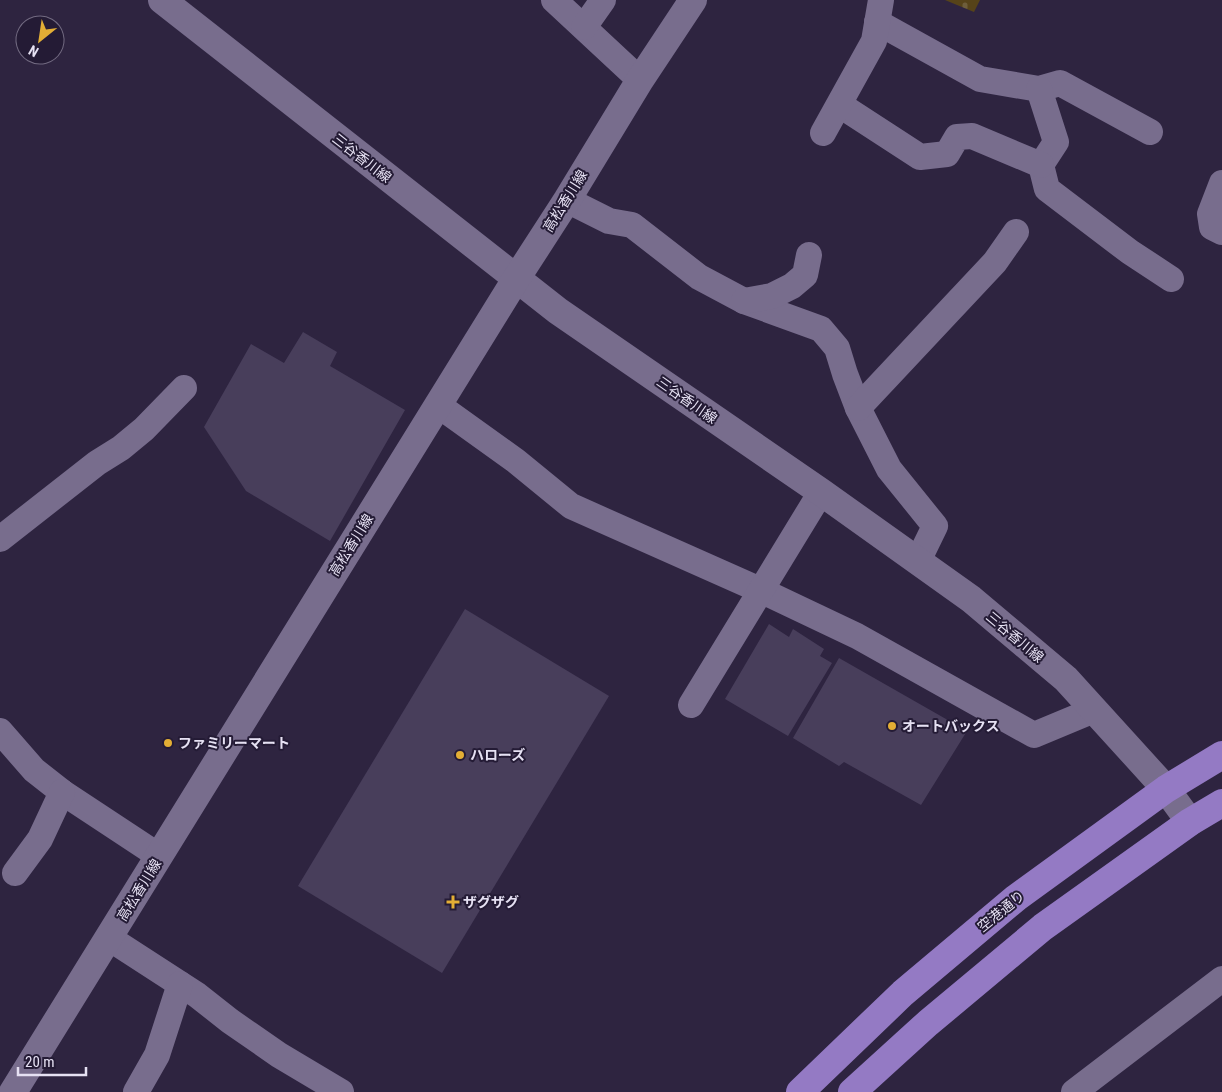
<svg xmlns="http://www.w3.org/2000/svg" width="1222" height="1092" font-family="'Roboto Condensed','Noto Sans JP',sans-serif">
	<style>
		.cemetery { fill: url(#cemetery-stones) }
		.building { fill: #483e5b }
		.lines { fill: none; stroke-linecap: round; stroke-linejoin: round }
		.street { stroke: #786d8d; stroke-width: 26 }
		.secondary { stroke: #786d8d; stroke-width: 28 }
		.highway { stroke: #947ac4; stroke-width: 28 }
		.poi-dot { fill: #e3ae35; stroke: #241b35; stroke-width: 2 }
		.labels { text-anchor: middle; stroke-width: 4; stroke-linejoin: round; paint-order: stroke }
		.street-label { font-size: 14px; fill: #e6e1f3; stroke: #241b35 }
		.poi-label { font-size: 14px; font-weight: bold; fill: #e6e1f3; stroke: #241b35; text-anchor: start }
	</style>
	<defs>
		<pattern id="cemetery-stones" width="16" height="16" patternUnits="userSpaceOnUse" patternTransform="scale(1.25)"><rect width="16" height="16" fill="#564319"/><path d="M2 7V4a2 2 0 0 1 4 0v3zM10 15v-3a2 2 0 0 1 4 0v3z" fill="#6e5e3b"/></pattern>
	</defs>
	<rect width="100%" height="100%" fill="#2e2440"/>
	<polygon class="cemetery" points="945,0 980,0 974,12"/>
	<g class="building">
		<polygon points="303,332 337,352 330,366 405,410 330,541 246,491 204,427 251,344 284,363"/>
		<polygon points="465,609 609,696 442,973 298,886"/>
		<polygon points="769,624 789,637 793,629 824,649 820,656 832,663 788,736 725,699"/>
		<polygon points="839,658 967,731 921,805 844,762 839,766 793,738"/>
	</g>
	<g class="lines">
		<g class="street">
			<polyline points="554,0 640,80"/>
			<polyline points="877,22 980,79 1039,89 1060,83 1150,132"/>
			<polyline points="584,27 603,0"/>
			<polyline points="1039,89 1056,142 1041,165 1047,189 1130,252 1171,279"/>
			<polyline points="840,105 920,157 947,154 957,137 972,136 1041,165"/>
			<polyline points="823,133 874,41 881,0"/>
			<polyline points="1222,183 1210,214 1212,227 1222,232"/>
			<polyline points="567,200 609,221 632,225 699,277 744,301 821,329 837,348 845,374 858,408 889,469 935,526 918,561"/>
			<polyline points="744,301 772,296 792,286 805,275 809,255"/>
			<polyline points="438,405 516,461 571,506 760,590 857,636 1034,735 1094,710"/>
			<polyline points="858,408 995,262 1016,232"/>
			<polyline points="0,539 97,463 121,448 144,429 184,388"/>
			<polyline points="691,705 821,492"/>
			<polyline points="0,731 34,770 62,792 159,856"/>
			<polyline points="15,873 40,839 62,792"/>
			<polyline points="109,938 197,995 230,1021 279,1055 341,1092"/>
			<polyline points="136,1092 157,1055 180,984"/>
			<polyline points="1074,1092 1222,979"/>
		</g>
		<g class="secondary">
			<polyline points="162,0 558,311 821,492 971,599 1066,679 1166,789 1190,822"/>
			<polyline points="13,1092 516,279 567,200 640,80 693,0"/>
		</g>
		<g class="highway">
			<polyline points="800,1092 903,993 1016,898 1166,789 1222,755"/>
			<polyline points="852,1092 928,1023 1043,927 1190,822 1222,803"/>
		</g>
	</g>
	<g class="poi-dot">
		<circle cx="892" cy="726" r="5"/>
		<circle cx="168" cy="743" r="5"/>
		<circle cx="460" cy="755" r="5"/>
		<path d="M450.5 894.5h5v5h5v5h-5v5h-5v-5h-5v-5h5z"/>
	</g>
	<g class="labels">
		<g class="street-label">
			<text transform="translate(362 158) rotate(38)" y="5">三谷香川線</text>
			<text transform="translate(565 201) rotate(-58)" y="5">高松香川線</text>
			<text transform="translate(687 400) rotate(35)" y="5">三谷香川線</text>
			<text transform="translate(351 545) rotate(-58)" y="5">高松香川線</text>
			<text transform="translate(1015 637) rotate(40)" y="5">三谷香川線</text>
			<text transform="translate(139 890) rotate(-58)" y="5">高松香川線</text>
			<text transform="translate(1001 911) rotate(-39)" y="5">空港通り</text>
		</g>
		<g class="poi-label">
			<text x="902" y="731">オートバックス</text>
			<text x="178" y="748">ファミリーマート</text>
			<text x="470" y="760">ハローズ</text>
			<text x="463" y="907">ザグザグ</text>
		</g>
	</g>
	<g transform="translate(40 40) rotate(210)"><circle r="24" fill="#241b35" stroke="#726a81"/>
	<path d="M0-4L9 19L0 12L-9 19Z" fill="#e3ae35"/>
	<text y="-8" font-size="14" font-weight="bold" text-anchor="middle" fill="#e6e1f3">N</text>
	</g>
	<path d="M18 1067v8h68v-8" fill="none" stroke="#e6e1f3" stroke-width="2.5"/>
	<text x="25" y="1067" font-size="15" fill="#e6e1f3" stroke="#241b35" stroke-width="4" paint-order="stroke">20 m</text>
</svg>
